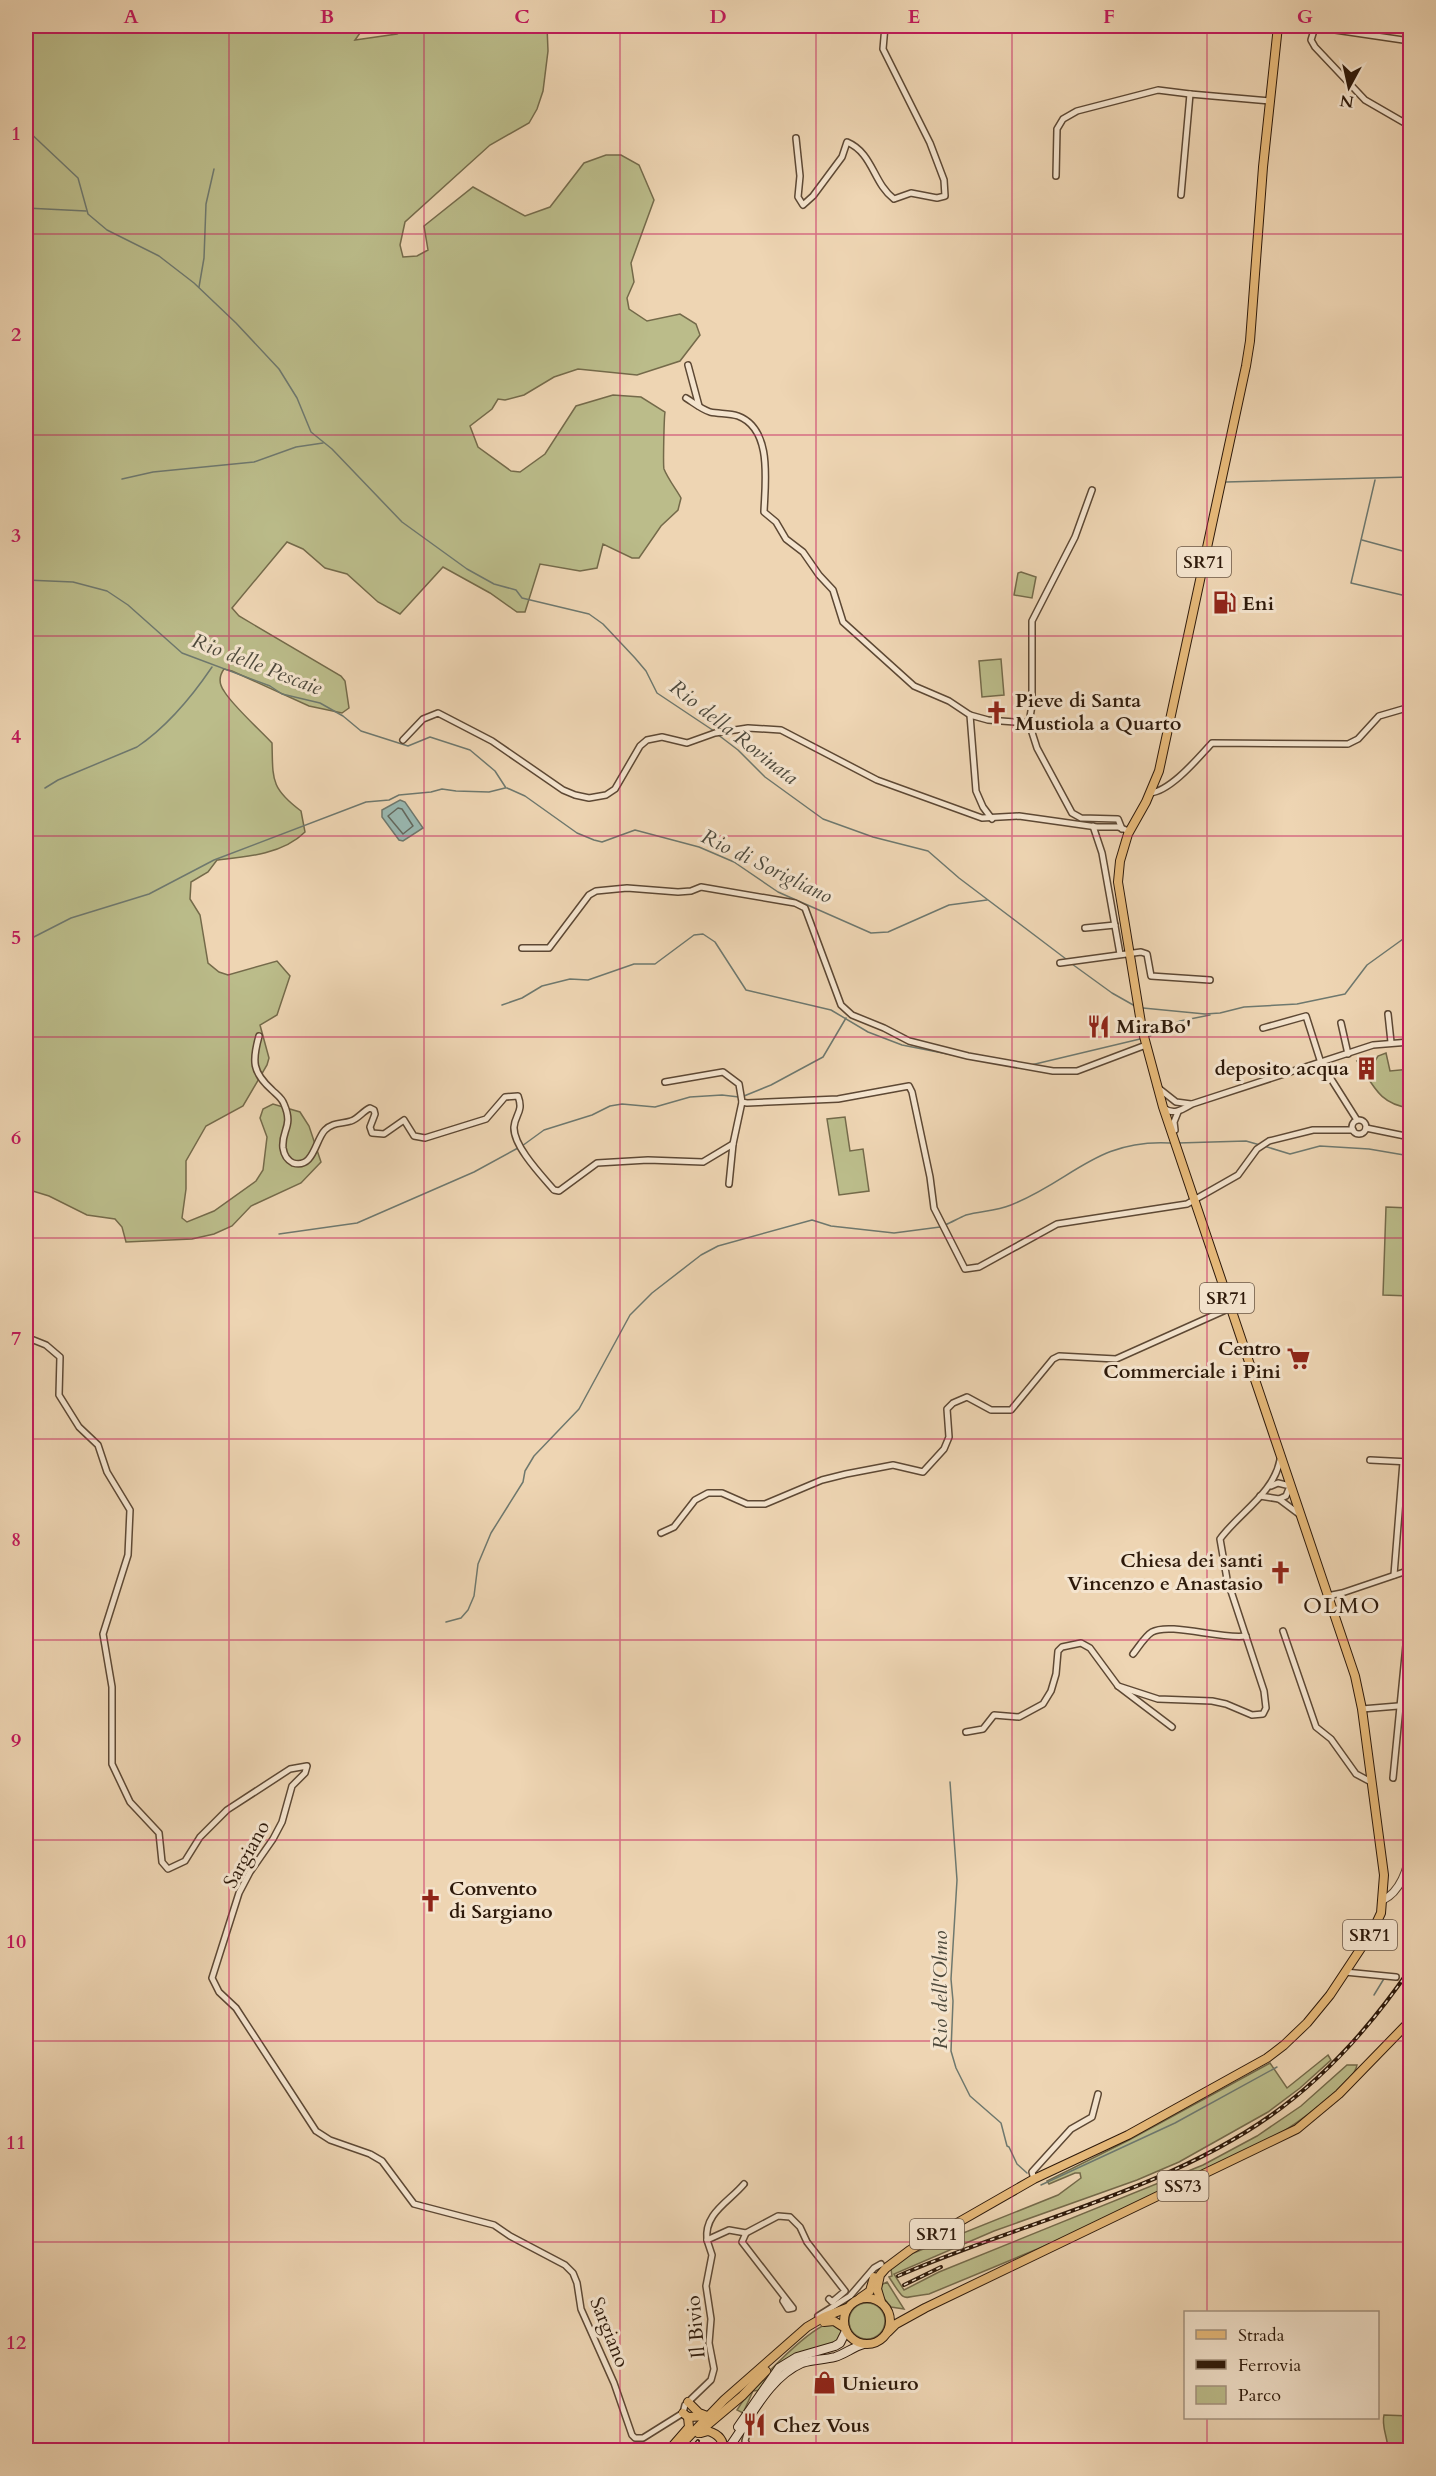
<svg xmlns="http://www.w3.org/2000/svg" width="1436" height="2476" font-family="Cardo,serif">
	<style>
		.green { fill: #bbbc8a; stroke: #746a4a; stroke-width: 1.5 }
		.water { fill: #99b8b1; stroke: #6e786e; stroke-width: 1.5 }
		.lines { fill: none; stroke-linecap: round; stroke-linejoin: round }
		.shore { stroke: #63685e; stroke-width: 1.5 }
		.stream { stroke: #6e786e; stroke-width: 1.5 }
		.minor-casing { stroke: #5d4834; stroke-width: 8 }
		.tertiary-casing { stroke: #5d4834; stroke-width: 9 }
		.secondary-casing { stroke: #2d190a; stroke-width: 10 }
		.primary-casing { stroke: #2d190a; stroke-width: 10 }
		.minor { stroke: #f4e4ce; stroke-width: 5 }
		.tertiary { stroke: #f4e4ce; stroke-width: 7 }
		.secondary { stroke: #f4e4ce; stroke-width: 8 }
		.primary { stroke: #e7ba7a; stroke-width: 8 }
		.rail-casing { stroke: #2d190a; stroke-width: 4 }
		.rail { stroke: #f4e4ce; stroke-width: 1.5; stroke-dasharray: 4.5; stroke-linecap: butt }
		.grid { fill: none; stroke: #c2185b; stroke-width: 1.5; stroke-opacity: 0.55 }
		.labels { text-anchor: middle; stroke-width: 6; stroke-linejoin: round; paint-order: stroke }
		.shield { fill: #f4e4ce; stroke: #695645; stroke-width: 1.5 }
		.shield-label { font-size: 18px; font-weight: bold; fill: #2d190a }
		.poi-label { font-size: 20px; font-weight: bold; fill: #2d190a; stroke: #f4e4ce; text-anchor: start }
		.street-label { font-size: 20px; fill: #2d190a; stroke: #f4e4ce }
		.water-label { font-size: 21px; font-style: italic; fill: #4d493c; stroke: #f4e4ce }
		.quarter-label { font-size: 22px; letter-spacing: 1.5px; fill: #2d190a; stroke: #f4e4ce }
		.neatline { fill: none; stroke: #c2185b; stroke-width: 2 }
		.grid-label { font-size: 20px; text-anchor: middle; font-weight: bold; fill: #c2185b }
	</style>
	<rect width="100%" height="100%" fill="#eed5b3"/>
	<filter id="stains"><feTurbulence type="fractalNoise" baseFrequency=".00333" numOctaves="4"/><feColorMatrix values="0 0 0 0 .2 0 0 0 0 .09 0 0 0 0 .02 0 0 0 .5 -.17"/></filter>
	<radialGradient id="worn" r=".72"><stop offset=".6" stop-color="#630" stop-opacity="0"/><stop offset="1" stop-color="#630" stop-opacity=".3"/></radialGradient>
	<g class="green">
		<path d="M26,26h339l-10,14 42,-6 14,-8h136l1,25 -5,40 -6,18 -8,14 -39,22 -85,77 -5,23 3,12 14,-1 11,-6 -4,-24 49,-39 52,29 25,-9 34,-44 22,-8h15l18,10 15,35 -23,63 3,19 -7,16 2,11 18,12 33,-7 16,10 4,11 -20,26 -43,14 -59,-6 -24,8 -30,18 -19,5 -7,-1 -6,10 -22,17 8,21 33,24 9,1 25,-18 31,-48 37,-11 28,2 24,15c-1,6 -2,54 -1,57 4,10 12,20 17,29l-3,12 -17,16 -22,32h-7l-29,-14 -6,24 -17,3 -40,-7 -15,48h-8l-27,-19 -47,-26 -43,47 -22,-12 -31,-28 -22,-6 -22,-19 -16,-7 -55,66 7,8 102,60 4,5 4,27 -7,5 -33,-7 -77,-35 -8,-2c-5,7 -5,15 0,22 8,14 36,39 48,52 1,36 -2,45 29,68l4,21c-22,22 -58,25 -88,28l-9,12 -17,10 -1,17 10,16 8,48 11,9 9,3 49,-14 13,15 -13,39 -17,10 9,33 -2,7 -24,41 -37,20 -20,35v28l-4,29 5,4 27,-11 42,-30 7,-11 4,-33 -7,-19 3,-9 10,-5 27,8 9,14 12,36 -20,21 -50,23 -19,20 -18,8 -22,5 -66,3 -4,-15 -7,-8 -28,-4 -38,-19 -23,-7z"/>
		<polygon points="1021,572 1036,577 1032,598 1014,595 1018,573"/>
		<polygon points="1001,659 1004,695 982,697 979,661"/>
		<path d="M1386,1053l4,18 20,-2v39c-32,-4 -37,-24 -53,-47l10,-3 8,3 3,-5z"/>
		<polygon points="845,1117 850,1151 863,1149 869,1191 839,1195 827,1119"/>
		<polygon points="1386,1207 1410,1208 1410,1296 1383,1295"/>
		<polygon points="1410,1354 1410,1428 1403,1427"/>
		<path d="M1328,2055l3,5 -31,28 -32,24 -89,50 -42,18 -143,51 -100,43 10,16 35,-18 264,-107 54,-29 44,-30 46,-41h10c-3,20 -66,62 -84,73l-209,100 -135,56c-29,3 -22,11 -40,-17l3,-1 -1,-7 20,-15 147,-59 23,-17 -1,-5h-5l-26,11 -2,-3 82,-41 141,-77 17,25z"/>
		<polygon points="887,2282 904,2309 891,2307 882,2296 881,2285"/>
		<circle cx="867" cy="2321" r="18"/>
		<path d="M827,2324l12,2 3,5 -5,11 -41,14 -35,34 -8,1 -10,22 -6,-3c13,-22 68,-78 90,-86z"/>
		<path d="M1384,2415l26,1v34h-22c0,-12 -7,-24 -4,-35z"/>
	</g>
	<polygon class="water" points="400,800 405,802 423,828 403,841 399,840 382,817 382,810"/>
	<g class="lines">
		<polygon class="shore" points="398,808 402,809 413,826 403,834 388,816"/>
		<g class="stream">
			<polyline points="26,129 78,178 88,214 107,230 159,256 194,283 236,323 279,369 297,398 311,432 332,449 402,522 467,569 494,584 516,590 522,598 589,614 603,624 635,658 646,671 657,693 714,731"/>
			<polyline points="26,208 86,211"/>
			<polyline points="199,287 204,258 206,204 214,169"/>
			<polyline points="122,479 153,472 254,462 296,447 323,443"/>
			<polyline points="1375,480 1351,583 1402,595"/>
			<polyline points="1226,482 1410,477"/>
			<polyline points="1362,540 1410,553"/>
			<polyline points="26,580 73,582 107,591 128,605 182,653 270,686 282,694 320,703 343,716 361,731 408,746 430,737 470,750 495,771 506,788"/>
			<polyline points="717,734 738,750 765,777 823,819 873,837 928,851 959,878 1066,959"/>
			<path d="M45,788l13,-8 79,-33c31,-21 54,-49 75,-80"/>
			<polyline points="507,788 525,796 577,833 594,840 602,842 635,830 699,847 734,862 778,892 871,933 888,932 949,905 987,900"/>
			<polyline points="26,941 71,918 149,894 214,860 366,802 389,800 399,795 431,792 442,789 456,791 489,792 505,788"/>
			<polyline points="1072,964 1112,993 1135,1006"/>
			<polyline points="502,1005 522,998 542,986 570,979 588,980 634,964 655,964 694,935 703,934 715,942 746,990 831,1010 868,1032 902,1045 1014,1067"/>
			<polyline points="1143,1008 1205,1014 1220,1013 1244,1007 1297,1004 1345,994 1367,965 1410,934"/>
			<polyline points="1148,1037 1180,1021 1210,1015"/>
			<polyline points="1031,1065 1140,1039"/>
			<polyline points="744,1096 771,1085 823,1057 846,1018"/>
			<polyline points="1178,1143 1246,1141 1260,1145"/>
			<polyline points="522,1146 544,1130 592,1115 610,1106 622,1104 655,1107 690,1097 722,1095 739,1097"/>
			<polyline points="1264,1146 1290,1154 1320,1146 1369,1149 1410,1156"/>
			<path d="M945,1225c7,-3 14,-7 21,-10 15,-4 30,-4 45,-10 61,-24 85,-66 159,-62"/>
			<polyline points="279,1234 357,1223 474,1172 518,1148"/>
			<polyline points="446,1622 461,1618 468,1610 474,1596 478,1564 491,1533 523,1482 525,1471 534,1456 579,1409 630,1315 652,1293 701,1255 718,1246 812,1220 831,1226 894,1233 940,1227"/>
			<polyline points="950,1782 957,1880 951,1979 953,2001 951,2051 956,2068 970,2096 1001,2123 1007,2146 1009,2147 1017,2164 1027,2173"/>
			<polyline points="1374,1995 1385,1977"/>
			<polyline points="1041,2185 1175,2123 1277,2067"/>
		</g>
		<defs>
			<g id="minor">
				<polyline points="1308,26 1410,41"/>
				<polyline points="1315,27 1311,40 1315,47 1365,100 1410,126"/>
				<path d="M796,138l4,38 -2,21 5,8 10,-9 29,-39 5,-15c26,11 26,41 47,57l17,-6 26,5 8,-2 -1,-16 -14,-37 -47,-94 2,-23"/>
				<polyline points="1056,176 1057,129 1063,119 1077,111 1158,90 1190,94"/>
				<polyline points="1181,195 1190,94 1270,101"/>
				<polyline points="688,365 699,406"/>
				<path d="M686,398c8,5 15,11 24,14 9,2 19,1 28,4 35,13 27,67 26,96l12,10 10,17 17,13 16,23 14,15 10,32 71,64 35,15 21,14 6,76 7,16 9,12"/>
				<polyline points="970,715 988,720 1029,723 1037,748 1072,813 1081,818 1118,819 1122,829"/>
				<polyline points="1029,723 1032,705 1032,621 1075,537 1092,490"/>
				<polyline points="403,740 423,719 438,713 492,741 563,790 575,795 589,798 606,795 615,789 640,746 647,740 662,737 687,743 715,733 748,728 781,730 877,780 982,818 1019,816 1097,827 1118,827 1129,831"/>
				<path d="M1150,793c21,-2 48,-35 62,-50l136,1 10,-5 21,-23 31,-9"/>
				<polyline points="1093,826 1102,853 1120,954"/>
				<polyline points="1085,928 1115,925"/>
				<polyline points="522,948 549,948 589,895 596,891 627,888 678,892 691,891 701,887 795,903 805,908 841,1005 852,1015 884,1028 909,1041 968,1056 1053,1071 1077,1071 1146,1045"/>
				<polyline points="1060,963 1141,952 1147,954 1151,976 1210,980"/>
				<polyline points="1388,1014 1391,1042"/>
				<polyline points="1341,1023 1348,1054"/>
				<polyline points="1263,1028 1306,1016 1321,1063 1357,1120"/>
				<path d="M259,1036c-7,25 -7,36 13,54 4,4 10,8 12,14 10,23 -3,26 -1,44 1,7 4,12 10,15 21,6 22,-23 32,-33 8,-8 17,-6 26,-9 7,-2 12,-10 19,-13l4,2 1,4 -5,13 2,6 12,1 20,-14 10,16 11,2 61,-19 19,-22 13,-1c6,16 -3,18 -4,31 -1,19 28,49 40,63l5,1 38,-28 51,-3 55,2 30,-18 9,-42"/>
				<polyline points="665,1082 723,1072 739,1084 742,1102 747,1103 838,1099 909,1086 912,1092 930,1177 934,1208 965,1269 979,1267 1057,1224 1187,1204 1238,1175 1257,1149 1269,1141 1313,1130 1353,1130"/>
				<polyline points="1157,1087 1176,1102 1191,1104"/>
				<path d="M1164,1108c10,8 19,1 28,-4l181,-59 37,-3"/>
				<circle cx="1359" cy="1127" r="7"/>
				<polyline points="1366,1128 1410,1137"/>
				<polyline points="1175,1130 1174,1122 1178,1112"/>
				<polyline points="729,1184 733,1144"/>
				<polyline points="26,1337 46,1345 60,1357 59,1395 79,1427 98,1445 107,1472 130,1510 128,1555 103,1634 112,1687 112,1764 130,1802 159,1833 162,1862 168,1869 185,1861 200,1837 227,1810 290,1769 307,1766 305,1773 292,1786 282,1822 273,1839 250,1872 239,1893 212,1978 219,1992 236,2008 316,2131 330,2140 370,2154 382,2161 414,2204 494,2225 510,2236 565,2265 573,2273 577,2283 581,2309 614,2383 632,2435 635,2438 643,2438 683,2413 685,2405 711,2380 714,2369 709,2343 711,2319 706,2286 712,2255 707,2240 729,2230 746,2233"/>
				<polyline points="1370,1460 1410,1462"/>
				<polyline points="1271,1486 1278,1483 1290,1486 1286,1496 1279,1499"/>
				<polyline points="1260,1496 1279,1499 1299,1514"/>
				<polyline points="661,1533 674,1527 695,1500 708,1493 722,1493 747,1504 765,1504 822,1480 846,1474 893,1465 923,1472 944,1449 949,1437 947,1409 953,1403 967,1397 991,1410 1011,1410 1053,1359 1059,1356 1116,1359 1230,1308"/>
				<polyline points="1394,1575 1403,1462"/>
				<polyline points="1327,1596 1342,1593 1410,1570"/>
				<polyline points="1283,1631 1316,1727 1331,1739 1356,1774 1371,1782"/>
				<path d="M1133,1654c5,-6 12,-18 19,-22 18,-10 70,8 94,4"/>
				<path d="M1118,1686l40,13 54,2 14,3 26,11 11,-1 3,-6 -2,-17 -37,-112 -7,-40c19,-26 54,-46 60,-79"/>
				<polyline points="1362,1709 1410,1705"/>
				<polyline points="966,1732 983,1729 994,1715 1019,1717 1043,1704 1051,1691 1056,1674 1058,1651 1062,1647 1081,1643 1090,1648 1118,1686 1172,1727"/>
				<polyline points="1393,1778 1408,1625"/>
				<polyline points="1345,1972 1396,1977"/>
				<polyline points="1034,2179 1032,2172 1071,2129 1092,2117 1098,2094"/>
				<path d="M707,2240c-3,-27 22,-38 37,-56"/>
				<polyline points="785,2298 783,2301 788,2309 793,2308 742,2242 746,2233 778,2216 790,2217 800,2227 807,2242 845,2291 832,2302 829,2299"/>
				<polyline points="818,2316 850,2296 874,2268 881,2264"/>
				<polyline points="745,2424 747,2433 745,2441 750,2450"/>
			</g>
			<path id="tertiary" d="M1383,1900c17,-8 25,-31 27,-49"/>
			<g id="secondary">
				<polyline points="738,2427 779,2368 797,2357 835,2346 840,2343 846,2331"/>
				<path d="M727,2450c22,-28 40,-72 75,-87 11,-4 22,-3 33,-6 10,-3 18,-10 29,-13"/>
			</g>
			<g id="primary">
				<circle cx="867" cy="2321" r="23"/>
				<polyline points="860,2298 870,2291 874,2277"/>
				<polyline points="881,2302 877,2289 880,2275 886,2268 910,2250 1034,2179 1128,2135 1267,2058 1284,2045 1307,2023 1330,1995 1373,1930 1381,1913 1384,1875 1362,1709 1355,1676 1163,1107 1142,1029 1118,882 1120,861 1128,834 1146,802 1159,771 1246,366 1250,341 1263,167 1278,26"/>
				<polyline points="824,2322 834,2321 845,2328"/>
				<polyline points="888,2332 896,2324 925,2308 1297,2129 1339,2094 1410,2021"/>
				<polyline points="688,2402 699,2413 707,2416"/>
				<polyline points="683,2413 688,2417 710,2416"/>
				<polyline points="698,2433 742,2396 766,2371"/>
				<path d="M701,2433l7,-2c10,3 16,9 15,19"/>
				<polyline points="669,2450 689,2427 688,2417"/>
				<polyline points="676,2450 724,2400 807,2327 824,2317 847,2308"/>
			</g>
		</defs>
		<use href="#minor" class="minor-casing"/>
		<use href="#tertiary" class="tertiary-casing"/>
		<use href="#secondary" class="secondary-casing"/>
		<use href="#primary" class="primary-casing"/>
		<use href="#minor" class="minor"/>
		<use href="#tertiary" class="tertiary"/>
		<use href="#secondary" class="secondary"/>
		<use href="#primary" class="primary"/>
		<defs>
			<g id="rail">
				<path d="M898,2276c119,-52 266,-85 372,-160 57,-40 101,-90 140,-147"/>
				<polyline points="904,2285 941,2267"/>
				<polyline points="691,2450 698,2441"/>
				<polyline points="704,2450 706,2448"/>
			</g>
		</defs>
		<use href="#rail" class="rail-casing"/>
		<use href="#rail" class="rail"/>
	</g>
	<path class="grid" d="M229,26v2424M424,26v2424M620,26v2424M816,26v2424M1012,26v2424M1207,26v2286M26,234h1384M26,435h1384M26,636h1384M26,836h1384M26,1037h1384M26,1238h1384M26,1439h1384M26,1640h1384M26,1840h1384M26,2041h1384M26,2242h1384M1207,2418v32"/>
	<defs>
		<symbol id="fuel-bare" viewBox="-9 -9 18 18"><path d="M-5.5-6h7V0h2V4h1.3V-2.5L3-4.5l.8-.8L6-3V5H2.5V1h-1V6h-7ZM-4.2-4.7v3.2H.2V-4.7Z" fill="#8f2418" stroke="#f4e4ce" stroke-width="2.5" paint-order="stroke"/></symbol>
		<symbol id="church-bare" viewBox="-9 -9 18 18"><path d="M-1.2-6h2.4v3.5h3.3v2.4h-3.3V6h-2.4V-.1h-3.3v-2.4h3.3Z" fill="#8f2418" stroke="#f4e4ce" stroke-width="2.5" paint-order="stroke"/></symbol>
		<symbol id="restaurant-bare" viewBox="-9 -9 18 18"><path d="M-5-6h1v4h1v-4h1v4h1v-4h1v5L-1.5 .5V6h-2V.5L-5-1ZM5-6V6H3V1.5H1.5Q1.5-4 5-6Z" fill="#8f2418" stroke="#f4e4ce" stroke-width="2.5" paint-order="stroke"/></symbol>
		<symbol id="building-bare" viewBox="-9 -9 18 18"><path d="M-4-6H4V6H1V3H-1V6H-4ZM-2.5-4.3h1.7v1.8h-1.7ZM.8-4.3h1.7v1.8H.8ZM-2.5-1h1.7V.8h-1.7ZM.8-1h1.7V.8H.8Z" fill="#8f2418" stroke="#f4e4ce" stroke-width="2.5" paint-order="stroke"/></symbol>
		<symbol id="supermarket-bare" viewBox="-9 -9 18 18"><path d="M-6-5.5h2.5l.6 2H6L4.5 2H-2.5L-4.4-4H-6ZM-1.5 3.2a1.3 1.3 0 1 0 .1 0ZM3 3.2a1.3 1.3 0 1 0 .1 0Z" fill="#8f2418" stroke="#f4e4ce" stroke-width="2.5" paint-order="stroke"/></symbol>
		<symbol id="shop-bare" viewBox="-9 -9 18 18"><path d="M-5-2.5h2.3a2.7 3.5 0 0 1 5.4 0H5L5.5 6h-11ZM-1.5-2.5h3a1.5 2.3 0 0 0-3 0Z" fill="#8f2418" stroke="#f4e4ce" stroke-width="2.5" paint-order="stroke"/></symbol>
	</defs>
	<g fill-rule="evenodd">
		<use href="#fuel-bare" x="1208" y="586" width="33" height="33"/>
		<use href="#church-bare" x="980" y="696" width="33" height="33"/>
		<use href="#restaurant-bare" x="1082" y="1010" width="33" height="33"/>
		<use href="#building-bare" x="1350" y="1052" width="33" height="33"/>
		<use href="#supermarket-bare" x="1282" y="1342" width="33" height="33"/>
		<use href="#church-bare" x="1264" y="1556" width="33" height="33"/>
		<use href="#church-bare" x="414" y="1884" width="33" height="33"/>
		<use href="#shop-bare" x="808" y="2366" width="33" height="33"/>
		<use href="#restaurant-bare" x="738" y="2408" width="33" height="33"/>
	</g>
	<g class="labels">
		<g class="shield">
			<rect x="1177" y="547" width="54" height="30" rx="4.5"/>
			<rect x="1200" y="1283" width="54" height="30" rx="4.5"/>
			<rect x="1343" y="1920" width="54" height="30" rx="4.5"/>
			<rect x="1157.5" y="2171" width="51" height="30" rx="4.5"/>
			<rect x="910" y="2219" width="54" height="30" rx="4.5"/>
		</g>
		<g class="shield-label">
			<text x="1204" y="568">SR71</text>
			<text x="1227" y="1304">SR71</text>
			<text x="1370" y="1941">SR71</text>
			<text x="1183" y="2192">SS73</text>
			<text x="937" y="2240">SR71</text>
		</g>
		<g class="poi-label">
			<text x="1242" y="610">Eni</text>
			<text x="1015" y="707">Pieve di Santa<tspan x="1015" dy="23">Mustiola a Quarto</tspan></text>
			<text x="1116" y="1033">MiraBo'</text>
			<text x="1349" y="1075" text-anchor="end">deposito acqua</text>
			<text x="1281" y="1355" text-anchor="end">Centro<tspan x="1281" dy="23">Commerciale i Pini</tspan></text>
			<text x="1263" y="1567" text-anchor="end">Chiesa dei santi<tspan x="1263" dy="23">Vincenzo e Anastasio</tspan></text>
			<text x="449" y="1895">Convento<tspan x="449" dy="23">di Sargiano</tspan></text>
			<text x="842" y="2390">Unieuro</text>
			<text x="773" y="2432">Chez Vous</text>
		</g>
		<g class="street-label">
			<text transform="translate(246 1854) rotate(-61)" y="7">Sargiano</text>
			<text transform="translate(695 2327) rotate(-95)" y="7">Il Bivio</text>
			<text transform="translate(610 2332) rotate(68)" y="7">Sargiano</text>
		</g>
		<g class="water-label">
			<text transform="translate(257 664) rotate(21)" y="7">Rio delle Pescaie</text>
			<text transform="translate(734 732) rotate(38)" y="7">Rio della Rovinata</text>
			<text transform="translate(767 866) rotate(26)" y="7">Rio di Sorigliano</text>
			<text transform="translate(940 1990) rotate(-90)" y="7">Rio dell'Olmo</text>
		</g>
		<g class="quarter-label">
			<text x="1342" y="1613">OLMO</text>
		</g>
	</g>
	<rect width="1436" height="2476" fill="none" stroke="#eed5b3" stroke-width="66"/>
	<rect x="1184" y="2311" width="195" height="108" fill="#f4e4ce" stroke="#a49380" stroke-width="1.5"/>
	<rect x="1196" y="2330" width="30" height="9" fill="#e7ba7a" stroke="#a49380" stroke-width="1.5"/>
	<text x="1238" y="2341" font-size="18" fill="#2d190a">Strada</text>
	<rect x="1196" y="2360" width="30" height="9" fill="#2d190a" stroke="#a49380" stroke-width="1.5"/>
	<text x="1238" y="2371" font-size="18" fill="#2d190a">Ferrovia</text>
	<rect x="1196" y="2386" width="30" height="18" fill="#bbbc8a" stroke="#a49380" stroke-width="1.5"/>
	<text x="1238" y="2401" font-size="18" fill="#2d190a">Parco</text>
	<g transform="translate(1349 87) rotate(188)" stroke="#f4e4ce" stroke-width="4.5" paint-order="stroke">
	<path d="M0-4.5L10 22L0 15L-10 22Z" fill="#2d190a"/>
	<text y="-9" font-size="16" font-weight="bold" text-anchor="middle" fill="#2d190a">N</text>
	</g>
	<rect x="33" y="33" width="1370" height="2410" class="neatline"/>
	<g class="grid-label">
		<text x="131" y="23">A</text>
		<text x="327" y="23">B</text>
		<text x="522" y="23">C</text>
		<text x="718" y="23">D</text>
		<text x="914" y="23">E</text>
		<text x="1109" y="23">F</text>
		<text x="1305" y="23">G</text>
		<text x="16" y="140">1</text>
		<text x="16" y="341">2</text>
		<text x="16" y="542">3</text>
		<text x="16" y="743">4</text>
		<text x="16" y="944">5</text>
		<text x="16" y="1144">6</text>
		<text x="16" y="1345">7</text>
		<text x="16" y="1546">8</text>
		<text x="16" y="1747">9</text>
		<text x="16" y="1948">10</text>
		<text x="16" y="2149">11</text>
		<text x="16" y="2349">12</text>
	</g>
	<rect width="100%" height="100%" filter="url(#stains)"/>
	<rect width="100%" height="100%" fill="url(#worn)"/>
</svg>
